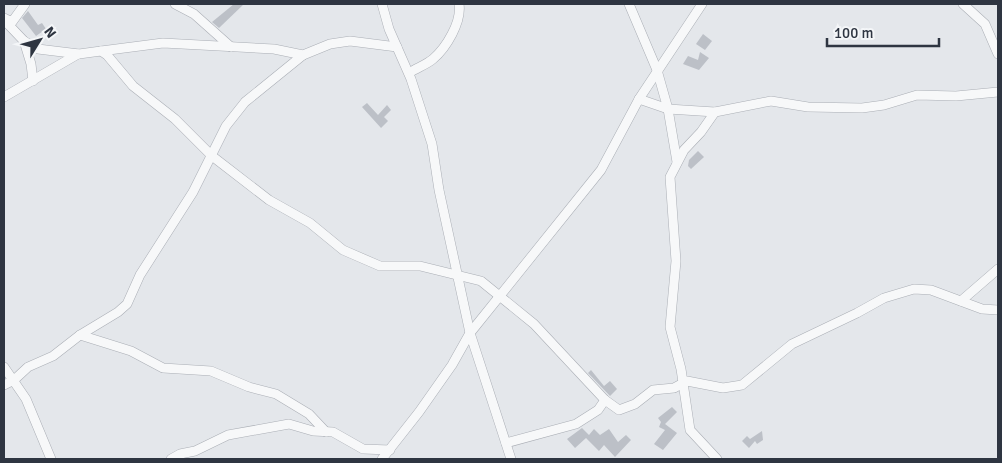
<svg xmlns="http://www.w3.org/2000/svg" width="1002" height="463" font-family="Signika,sans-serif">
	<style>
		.building { fill: #bcc0c7 }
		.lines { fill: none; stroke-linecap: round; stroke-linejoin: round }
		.minor-casing { stroke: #aaaeb5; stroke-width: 10 }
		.minor { stroke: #f7f8f9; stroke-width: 9 }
	</style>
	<rect width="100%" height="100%" fill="#e4e7eb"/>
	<g class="building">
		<polygon points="234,4 244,4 219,28 212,22"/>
		<polygon points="28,11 38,25 42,23 46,29 36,36 22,18"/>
		<polygon points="703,34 712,41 705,50 696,44"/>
		<polygon points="700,52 709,58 699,70 683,64 688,56 698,60"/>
		<polygon points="367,103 378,115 387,105 391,110 384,117 388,121 381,128 362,107"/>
		<polygon points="698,151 704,157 691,169 688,166 689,160"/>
		<polygon points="591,370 604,386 610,381 617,389 610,396 588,373"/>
		<polygon points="672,407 677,412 665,424 677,433 663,450 654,444 665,430 659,427 661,422 658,418"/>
		<polygon points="582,428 589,435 594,429 600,435 609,429 618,442 626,435 631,440 615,457 604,445 599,451 586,438 575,448 567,439"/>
		<polygon points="762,431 763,440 757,444 755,441 749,448 742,441 747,436 750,439"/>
	</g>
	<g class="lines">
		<defs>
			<g id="minor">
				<polyline points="175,4 194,14 231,47"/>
				<polyline points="382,4 389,29 411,79 432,144 439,190 470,333 511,459"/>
				<polyline points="629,4 657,70 668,109 677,162"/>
				<polyline points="963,4 985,24 998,54"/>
				<polyline points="4,18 12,22 25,4"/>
				<polyline points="4,20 24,41 38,49 79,54 101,51 107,55 133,86 175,119 212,156 269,200 310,223 343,250 380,266 420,266 481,281 534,324 605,400 619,410 635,404 653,390 674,388 687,381 723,388 742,385 792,344 857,313 884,298 914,289 931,290 982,309 998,310"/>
				<polyline points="24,41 31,64 33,81"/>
				<polyline points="101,51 163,43 274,49 303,55 330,44 350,41 397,47"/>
				<path d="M409,73c7,-5 17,-8 24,-14 13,-11 29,-37 26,-55"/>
				<polyline points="4,97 78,54"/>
				<polyline points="639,99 668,109 715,112 771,101 808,107 862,108 884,105 917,95 956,96 998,92"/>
				<polyline points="715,112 701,132 684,150 670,177 676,261 670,327 681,369 690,430 717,459"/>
				<polyline points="961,301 998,269"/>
				<polyline points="80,335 131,351 163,368 211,371 249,387 276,394 309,414 326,432"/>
				<polyline points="4,367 26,399 51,459"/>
				<polyline points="4,385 14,380 28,367 53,356 80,335 118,312 127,304 140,275 193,192 226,126 245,102 303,55"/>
				<polyline points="506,443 576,424 598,410 605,400"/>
				<polyline points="171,459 180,454 195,451 228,435 289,424 313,431 333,432 363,449 390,450"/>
				<polyline points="382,459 419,412 452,365 470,333 601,170 639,99 702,4"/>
			</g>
		</defs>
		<use href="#minor" class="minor-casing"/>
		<use href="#minor" class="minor"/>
	</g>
	<rect width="1002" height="463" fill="none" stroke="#2e3541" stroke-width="10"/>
	<g transform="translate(40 40) rotate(53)" stroke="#f4f6f8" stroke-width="4" paint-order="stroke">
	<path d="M0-4L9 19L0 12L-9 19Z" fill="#2e3541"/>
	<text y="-8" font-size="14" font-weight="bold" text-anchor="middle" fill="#2e3541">N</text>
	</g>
	<path d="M827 38v8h112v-8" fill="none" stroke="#2e3541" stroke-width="2.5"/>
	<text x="834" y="38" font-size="15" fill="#2e3541" stroke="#f4f6f8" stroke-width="4" paint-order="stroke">100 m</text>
</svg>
